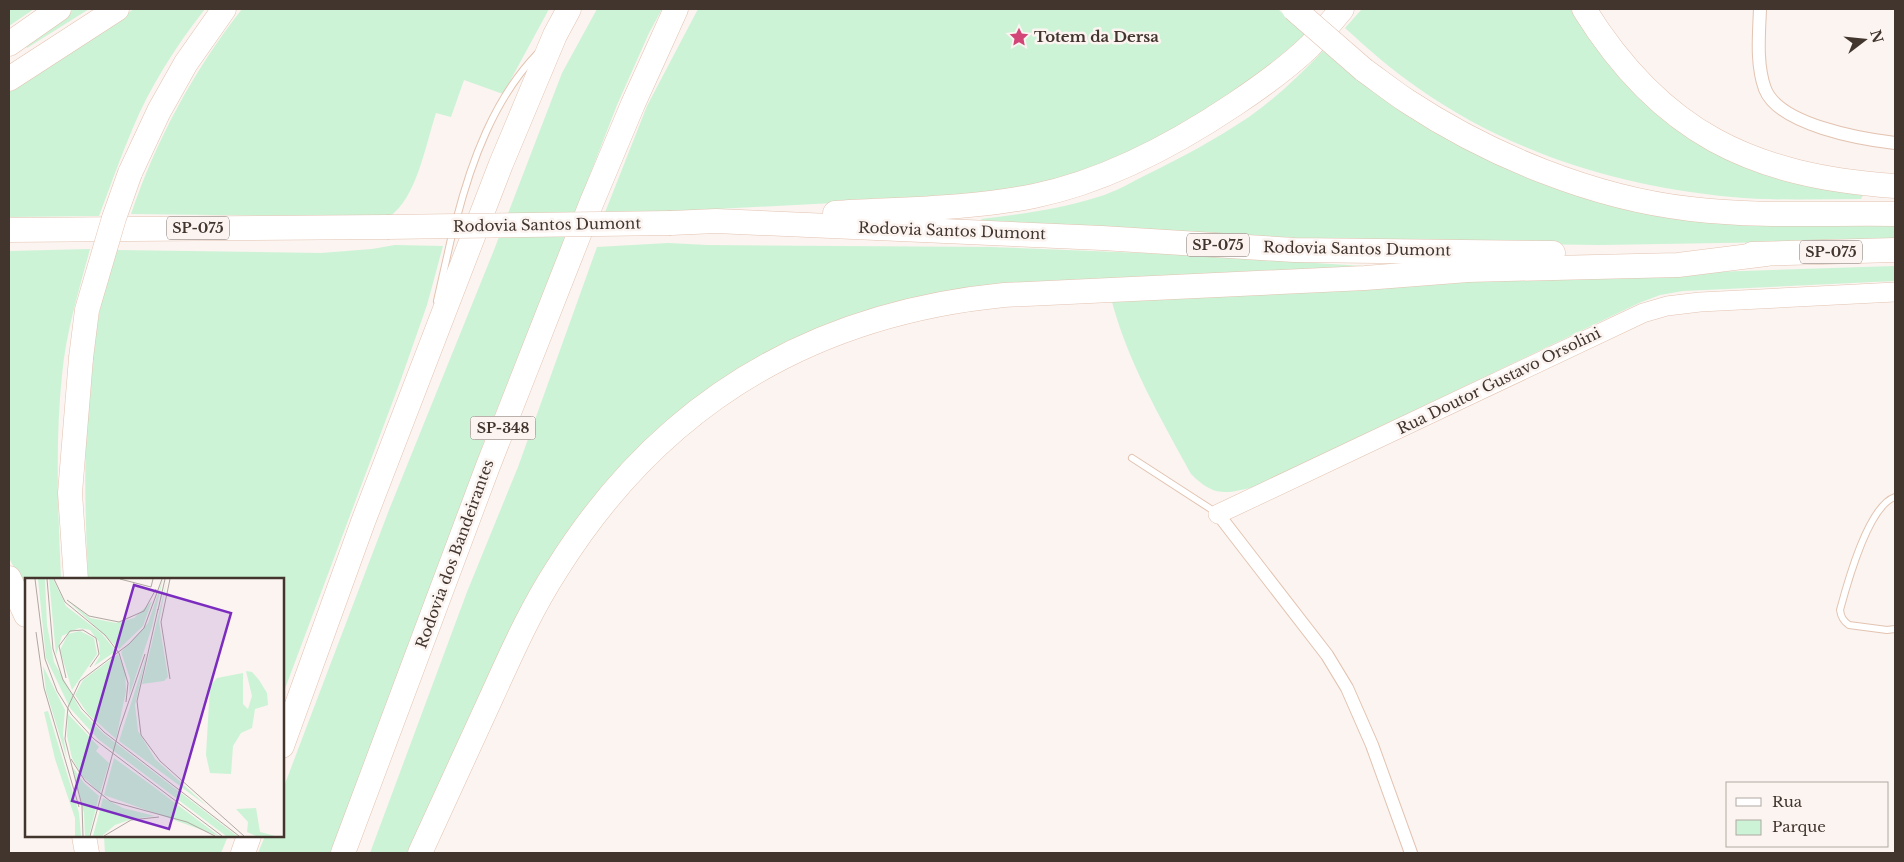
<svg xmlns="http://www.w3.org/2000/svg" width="1904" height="862" font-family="'Libre Baskerville',serif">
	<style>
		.green { fill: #ccf3d6 }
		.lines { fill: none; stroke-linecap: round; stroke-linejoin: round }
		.lane-casing { stroke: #e3c3b1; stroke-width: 8 }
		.street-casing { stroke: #e3c3b1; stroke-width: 14 }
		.secondary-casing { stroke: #e3c3b1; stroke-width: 20 }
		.highway-casing { stroke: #e3c3b1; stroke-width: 25 }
		.lane { stroke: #fff; stroke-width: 6 }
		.street { stroke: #fff; stroke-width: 12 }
		.secondary { stroke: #fff; stroke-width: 19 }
		.highway { stroke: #fff; stroke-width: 24 }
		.highway-bridge-casing { stroke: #e3c3b1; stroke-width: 25; stroke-linecap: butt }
		.highway-bridge { stroke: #fff; stroke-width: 24 }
		.labels { text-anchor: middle; stroke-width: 5; stroke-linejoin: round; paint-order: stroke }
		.shield { fill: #fbf4f0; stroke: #7a6e68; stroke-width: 1 }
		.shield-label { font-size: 14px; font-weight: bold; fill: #42352e }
		.poi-label { font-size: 15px; font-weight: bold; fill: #42352e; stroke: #fbf4f0; text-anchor: start }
		.street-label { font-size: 15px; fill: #42352e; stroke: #fbf4f0 }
		.inset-road { fill: none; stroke: #b1a8a2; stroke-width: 1 }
		.view { fill: #7b2cbf; fill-opacity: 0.15; stroke: #7b2cbf; stroke-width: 2.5 }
		.inset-edge { fill: none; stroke: #42352e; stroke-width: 2.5 }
	</style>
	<rect width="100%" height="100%" fill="#fbf4f0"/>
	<g class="green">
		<polygon points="9,9 34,9 9,26"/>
		<polygon points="74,9 89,9 27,48 25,45"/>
		<path d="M134,9h71c-29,37 -55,77 -73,121 -12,28 -22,57 -33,86l-90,1v-127z"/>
		<path d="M242,9h307l-46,85 -39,-14 -13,37 -15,-4c-10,30 -19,85 -47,104l-258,-3c25,-74 63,-144 111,-205z"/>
		<polygon points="597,9 662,9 649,33 617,105 589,177 562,252 488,431 333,853 258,853 265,836 282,836 283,789 389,510 494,250 562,73"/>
		<polygon points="698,9 1278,9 1305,35 1252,79 1182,127 1092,169 1024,188 909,199 604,215 647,106"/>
		<path d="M1362,9h213l89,105 200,79 -3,6c-43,0 -86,2 -129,-2 -111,-10 -222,-44 -314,-109 -26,-18 -50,-39 -73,-60z"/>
		<path d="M1323,51l37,30 174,99 361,44v16l-295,5 -238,-3 -378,-19 -3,-4c40,-5 79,-10 117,-22 17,-5 32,-14 48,-22 35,-17 70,-36 103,-58 27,-19 51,-42 74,-66z"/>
		<polygon points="668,243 707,245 991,247 1168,254 1380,267 927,296 687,409 485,685 407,853 370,853 467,592 518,467 597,247"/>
		<path d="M395,245l48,1 -16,59 -27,77 -117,312 -1,-114h-194c-4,-90 -6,-183 12,-271 4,-20 12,-40 17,-59l204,3 51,-4z"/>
		<path d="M90,249c-11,41 -24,83 -28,126 -7,67 -4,137 -1,204l-35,1v11l-17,-33v-307z"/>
		<path d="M1895,266v15l-212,10 -23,4 -21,8 -385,184c-29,7 -40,10 -63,-13 -31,-57 -64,-113 -80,-176l510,-23z"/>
		<polygon points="104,836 228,836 221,853 105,853"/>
	</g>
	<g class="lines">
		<defs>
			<g id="lane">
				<path d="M456,221c15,-59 38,-122 81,-167"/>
				<polyline points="437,301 453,230"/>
				<polyline points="1132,458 1217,513"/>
				<path d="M1895,497c-27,9 -48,87 -55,113 1,7 3,11 9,15l38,5 8,-1"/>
			</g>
			<g id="street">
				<path d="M1760,9c-1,26 -4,55 5,80 14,36 96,50 130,54"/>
				<polyline points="1218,514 1327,655 1347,688 1372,745 1411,853"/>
			</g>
			<polyline id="secondary" points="1218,514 1643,313 1667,306 1700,302 1895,292"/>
			<g id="highway">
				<path d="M1584,9c77,124 168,167 311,177"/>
				<polyline points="9,44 59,9"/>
				<path d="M1364,70c14,10 28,21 43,31 82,54 186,97 284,108 68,8 136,4 204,5"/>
				<polyline points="9,79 117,9"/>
				<polyline points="130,173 159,111 186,63 224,9"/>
				<path d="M835,213c66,-4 134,-4 199,-17 73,-15 140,-51 201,-92 27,-18 52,-36 75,-58 11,-12 22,-25 32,-37"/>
				<polyline points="671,223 716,221 1102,238 1294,250 1553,253"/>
				<polyline points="9,230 387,227"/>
				<polyline points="1752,254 1895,250"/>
				<polyline points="9,578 26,615"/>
				<polyline points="76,580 70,493 81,358"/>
				<polyline points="282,746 363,522 501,164 555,35 569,9"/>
				<polyline points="84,836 87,853"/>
				<polyline points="243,853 249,836"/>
				<polyline points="343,853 488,466 591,204 633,104 676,9"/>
				<path d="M420,853c24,-52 48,-105 72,-157 20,-44 39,-87 65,-127 104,-166 254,-255 447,-274l361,-17 103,-8 210,-5 88,-11"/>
			</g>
		</defs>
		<use href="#lane" class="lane-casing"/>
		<use href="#street" class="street-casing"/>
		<use href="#secondary" class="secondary-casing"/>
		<use href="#highway" class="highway-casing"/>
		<use href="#lane" class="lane"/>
		<use href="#street" class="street"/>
		<use href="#secondary" class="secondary"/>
		<use href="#highway" class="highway"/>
		<defs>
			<g id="highway-bridge">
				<polyline points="1294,9 1364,70"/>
				<polyline points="387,227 671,223"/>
				<polyline points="81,358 87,310 114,218 130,173"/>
			</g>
		</defs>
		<use href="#highway-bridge" class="highway-bridge-casing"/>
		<use href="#highway-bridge" class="highway-bridge"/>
	</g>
	<defs>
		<symbol id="sight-bare" viewBox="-9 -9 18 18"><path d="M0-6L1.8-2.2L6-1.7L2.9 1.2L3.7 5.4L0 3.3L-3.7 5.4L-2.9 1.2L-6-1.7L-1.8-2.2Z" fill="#d14577" stroke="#fbf4f0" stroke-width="2.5" paint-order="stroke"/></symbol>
	</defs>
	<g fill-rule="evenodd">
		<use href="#sight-bare" x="1005" y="23" width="28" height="28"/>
	</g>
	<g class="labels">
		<g class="shield">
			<rect x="167" y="216.5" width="62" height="23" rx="4"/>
			<rect x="1187" y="233.5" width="62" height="23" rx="4"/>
			<rect x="1800" y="240.5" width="62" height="23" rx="4"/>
			<rect x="470.5" y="416.5" width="65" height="23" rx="4"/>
		</g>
		<g class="shield-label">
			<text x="198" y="233">SP-075</text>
			<text x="1218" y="250">SP-075</text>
			<text x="1831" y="257">SP-075</text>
			<text x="503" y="433">SP-348</text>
		</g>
		<g class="poi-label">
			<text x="1034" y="42">Totem da Dersa</text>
		</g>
		<g class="street-label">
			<text transform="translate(547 225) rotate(-1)" y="5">Rodovia Santos Dumont</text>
			<text transform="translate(952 231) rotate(2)" y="5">Rodovia Santos Dumont</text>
			<text transform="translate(1357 249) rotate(1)" y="5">Rodovia Santos Dumont</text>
			<text transform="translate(1499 381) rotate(-26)" y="5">Rua Doutor Gustavo Orsolini</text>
			<text transform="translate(455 554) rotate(-70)" y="5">Rodovia dos Bandeirantes</text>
		</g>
	</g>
	<g transform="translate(25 578)">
		<rect width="259" height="259" fill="#fbf4f0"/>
		<path d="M13,1h7l2,46 7,37 27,49 23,23 133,102h-11l-128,-97 -28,-31 -24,-50zM24,1h4l13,27 35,27 15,18 -22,15 6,-10 -1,-14 -9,-12 -11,-2 -17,8 -6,19zM138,1l-11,48 -23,69 1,-17 -9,-27 27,-29zM142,1l-8,43 9,55 -4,4 -22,3zM42,22l23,18 26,5 18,-5 18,-17 -9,25 -24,23zM55,53l14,7 3,16 -25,36 -12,-40 8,-16zM122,75l-12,52 3,26 17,28 52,47 -88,-65zM93,76l7,17 1,20 -10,48 -28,-25 -13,-19 8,-15zM18,88l22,44 -2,24 4,25 -21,-68zM221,93l6,1 7,8 8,13 1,12 -13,4 -3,19 -11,5 -8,13 -2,28 -21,-1 -4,-18 4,-69 7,-8 26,-5v31l5,5 4,-13zM23,133l31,102 2,23h-6v-18l-20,-59 -11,-47zM43,136l31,33 -3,4 13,12 -9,30 -18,-17 -10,-18 -5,-22zM89,180l36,26 69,52 -115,-41zM47,188l12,17 15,13 -10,40h-4l-1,-23zM78,220l20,10 32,8 -23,3 -17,6 -13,11h-9zM231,230l4,24 15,4h-19l-9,-4 1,-10 -12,-13z" fill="#ccf3d6"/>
		<path class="inset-road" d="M10,1l10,80 12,32 15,24 22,24 128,97M22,1l6,70 10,31 19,29 22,23 135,104M29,1l11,23 40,33 14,18 9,30 -2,19M95,1l31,8 2,-8M42,22l22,16 30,6 25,-11 12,-22M133,31l-21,92 4,34 19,26 84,75M133,32l7,-31M11,54l8,56 35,119M41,100l-7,-32 11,-15 13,-1 13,8 3,16 -9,13M145,101l-9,-57 9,-43M46,181l14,22 25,20 77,21 28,14M58,258l-1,-30 -17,-67 3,-32 12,-26 49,-37 15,-16 18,-49M65,258l30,-109 25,-73M79,258l27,-16 28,-3"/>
		<path class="view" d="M109,7l97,28 -62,216 -97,-28z"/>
		<rect width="259" height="259" class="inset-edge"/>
	</g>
	<rect width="1904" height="862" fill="none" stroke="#42352e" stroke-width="20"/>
	<rect x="1726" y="782" width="162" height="65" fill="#fbf4f0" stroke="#b1a8a2"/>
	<rect x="1736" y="798" width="25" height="8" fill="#ffffff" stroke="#b1a8a2"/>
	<text x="1772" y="807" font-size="15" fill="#42352e">Rua</text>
	<rect x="1736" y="820" width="25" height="15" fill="#ccf3d6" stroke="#b1a8a2"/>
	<text x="1772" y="832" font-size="15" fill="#42352e">Parque</text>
	<g transform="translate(1864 40) rotate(74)" stroke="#fbf4f0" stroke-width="4" paint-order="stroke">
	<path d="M0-4L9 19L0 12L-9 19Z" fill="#42352e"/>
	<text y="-8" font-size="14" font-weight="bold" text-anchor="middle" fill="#42352e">N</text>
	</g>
</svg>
